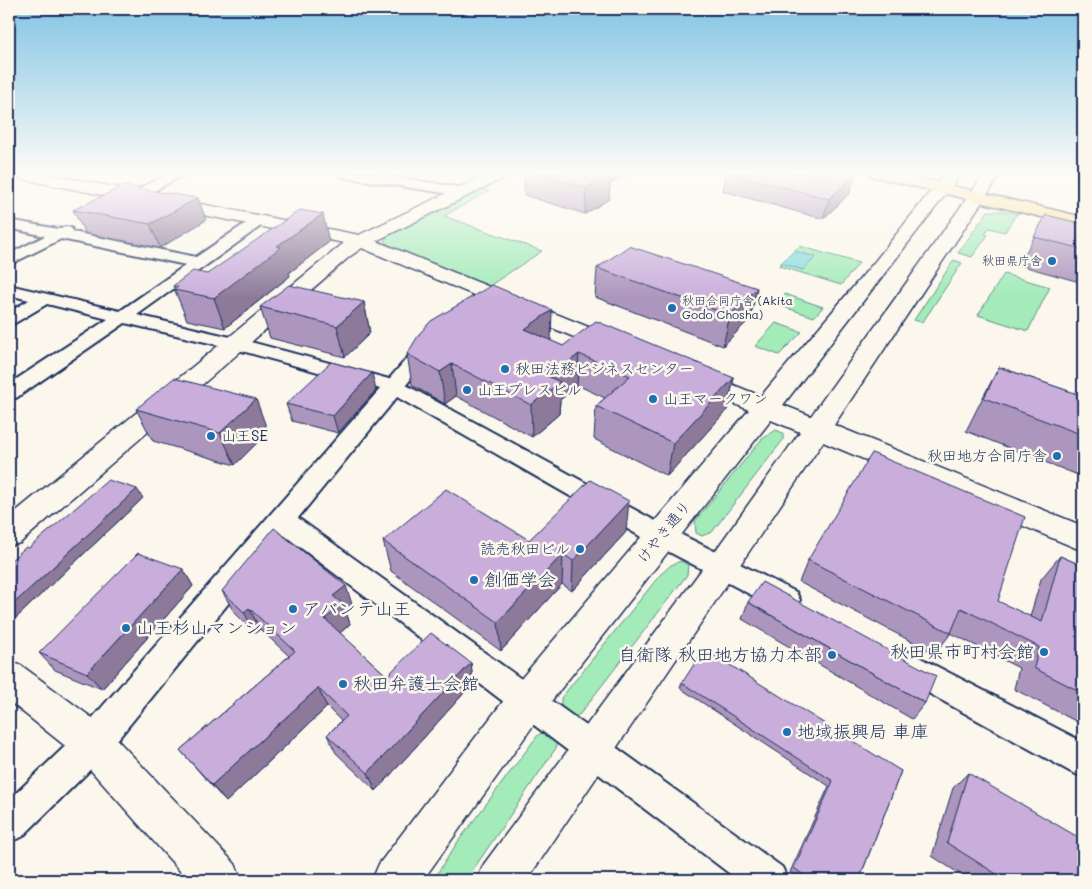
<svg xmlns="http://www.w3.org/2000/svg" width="1092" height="889" font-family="Mali,'Klee One',sans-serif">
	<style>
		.green { fill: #a3ebb9; stroke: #5f8d8c }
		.water { fill: #8adce1; stroke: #5e97ad }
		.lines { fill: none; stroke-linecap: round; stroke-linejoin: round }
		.minor-casing { stroke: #1b2f5e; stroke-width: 4 }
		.tertiary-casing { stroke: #1b2f5e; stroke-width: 3 }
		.primary-casing { stroke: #1b2f5e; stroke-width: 3 }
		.minor { fill: #fbf7ec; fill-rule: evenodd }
		.tertiary { fill: #fbf7ec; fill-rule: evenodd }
		.primary { fill: #fdde96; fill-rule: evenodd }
		.wall { fill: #ad96bd; stroke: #1b2f5e }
		.shaded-wall { fill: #8d7a9a; stroke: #1b2f5e }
		.building { fill: #c9aedc; stroke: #1b2f5e }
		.poi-dot { fill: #1f6fb2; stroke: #fbf7ec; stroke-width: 2 }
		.labels { text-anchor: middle; stroke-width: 5; stroke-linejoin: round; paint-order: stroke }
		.far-poi-label { font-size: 12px; fill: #1b2f5e; stroke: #fbf7ec; text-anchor: end }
		.poi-label { font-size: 15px; fill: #1b2f5e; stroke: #fbf7ec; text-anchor: start }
		.street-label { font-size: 15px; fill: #1b2f5e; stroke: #fbf7ec }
		.near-poi-label { font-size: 18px; fill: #1b2f5e; stroke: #fbf7ec; text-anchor: start }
	</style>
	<rect width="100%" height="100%" fill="#fbf7ec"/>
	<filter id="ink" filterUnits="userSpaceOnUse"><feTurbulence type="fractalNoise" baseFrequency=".02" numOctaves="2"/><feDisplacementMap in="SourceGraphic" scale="10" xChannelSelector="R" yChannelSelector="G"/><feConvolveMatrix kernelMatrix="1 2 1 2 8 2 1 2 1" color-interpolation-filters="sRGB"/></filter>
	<g filter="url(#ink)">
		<g class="green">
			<polygon points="480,188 489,191 444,216 542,251 486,288 392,248 384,241 389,235"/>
			<polygon points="988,211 1001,211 1018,214 1015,216 1005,232 989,228 985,234 988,235 972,257 958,253"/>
			<polygon points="799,246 859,263 841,285 779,266 781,263 803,270 815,257 794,251"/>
			<polygon points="954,260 962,263 924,320 921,322 914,320"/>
			<polygon points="1004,274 1050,287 1028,331 978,315"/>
			<polygon points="785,294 823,307 814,317 775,304"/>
			<polygon points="776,323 802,332 779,355 755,346"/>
			<polygon points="776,430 783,433 783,440 712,532 702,536 696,533 695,521 761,440"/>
			<polygon points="681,561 688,565 687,575 580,714 567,721 561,716 561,698 660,575 671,565"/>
			<polygon points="551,728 558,733 556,748 466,880 433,880 457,843 538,735"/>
		</g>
		<polygon class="water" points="794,251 816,257 803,270 781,263"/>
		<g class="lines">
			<defs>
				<g id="minor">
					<polygon points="170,173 187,173 126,206 121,207 114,203 116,200"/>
					<polygon points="337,173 370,173 463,188 470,192 463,196 343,177"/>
					<polygon points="260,216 265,217 267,220 265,223 137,315 243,340 389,379 422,341 429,339 436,341 438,345 406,385 670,529 796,592 800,600 796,608 786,612 776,608 652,543 397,397 298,518 782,867 788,880 738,880 284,535 105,755 22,837 9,842 9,800 81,731 380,389 231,348 125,323 16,398 9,399 9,384 108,319 47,304 15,323 9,324 9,312 29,300 9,295 9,285 120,311 186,265 61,239 9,265 9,254 45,236 9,228 9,220 58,229 66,227 71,228 73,232 196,257 255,217"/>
					<polygon points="907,651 1083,742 1083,777 1071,772 896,675 892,665 896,655"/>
				</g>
				<g id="tertiary">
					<polygon points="9,173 43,173 359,235 489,173 510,173 508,176 376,241 623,341 627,346 623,351 615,353 607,351 362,248 349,257 20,543 9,546 9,517 344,243 17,178 11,176"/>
					<polygon points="945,173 962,173 783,405 811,416 985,173 1001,173 834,425 1083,526 1083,551 823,442 527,880 477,880 484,864 711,557 800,432 771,420 542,713 423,880 372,880 379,864 514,687 749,410 688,384 685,379 688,374 697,371 706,374 761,396 876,260"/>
					<polygon points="9,661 22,666 107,729 235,864 242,880 188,880 79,757 9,701"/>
				</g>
				<polygon id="primary" points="869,173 899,173 1083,217 1083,227 871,176"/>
			</defs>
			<use href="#minor" class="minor-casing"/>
			<use href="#tertiary" class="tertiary-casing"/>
			<use href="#primary" class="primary-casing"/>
			<use href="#minor" class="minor"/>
			<use href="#tertiary" class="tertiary"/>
			<use href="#primary" class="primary"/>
		</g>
		<g class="wall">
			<polygon points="452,173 467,173 465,175"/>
			<polygon points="524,173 629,173 610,184 609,199 585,214 524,195"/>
			<polygon points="726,173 850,173 850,193 823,219 723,191"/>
			<polygon points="198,198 206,220 160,248 85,233 73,210"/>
			<polygon points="1046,215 1083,224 1083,283 1019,265"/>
			<polygon points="329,242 289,273 290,276 225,328 187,320 173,286 207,274"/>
			<polygon points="597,268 757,288 750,319 723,346 595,297"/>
			<polygon points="364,302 370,333 345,357 270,338 260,307"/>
			<polygon points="551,341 563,346 734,378 727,410 667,476 594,439 596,406 605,398 577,385 560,400 559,414 532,437 456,396 445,404 412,385 407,354"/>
			<polygon points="999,367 1083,396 1083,477 966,431 982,399"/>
			<polygon points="376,390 338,433 292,421 286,404"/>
			<polygon points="136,409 268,432 235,465 153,441"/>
			<polygon points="143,498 16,618 9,615 9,562"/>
			<polygon points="626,532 572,591 562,584 501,651 391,571 383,541 529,540"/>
			<polygon points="1060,556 1083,566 1083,725 1014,689 1019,668 951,633 935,654 799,582 808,560 1030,617 1041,579"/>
			<polygon points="183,569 193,586 102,689 55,670 39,653"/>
			<polygon points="222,591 353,607 346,612 350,624 340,633 387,676 471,663 473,683 376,791 336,753 327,735 341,721 327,707 226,802 180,750 289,656 260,629 255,633 234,612"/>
			<polygon points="748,602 925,703 912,719 742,619"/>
			<polygon points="682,683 901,771 859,880 801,880 790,872 829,786 680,688"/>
			<polygon points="968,773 1083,880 969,880 932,856 953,788"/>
		</g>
		<g class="shaded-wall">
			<polygon points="592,173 629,173 610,184 609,199 585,214 586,188"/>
			<polygon points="855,175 850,193 823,219 829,199"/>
			<polygon points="198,198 206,220 160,248 150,224"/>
			<polygon points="323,214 329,242 289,273 290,276 225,328 214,298 277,246"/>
			<polygon points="757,288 750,319 723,346 730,315"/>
			<polygon points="364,302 370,333 345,357 337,326"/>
			<polygon points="552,310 551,341 525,329"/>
			<polygon points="579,354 577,385 560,400 559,414 532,437 531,405 549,377"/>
			<polygon points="452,364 456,396 445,404 440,372"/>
			<polygon points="372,373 376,390 338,433 333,416"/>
			<polygon points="734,378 727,410 667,476 673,443"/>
			<polygon points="256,399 268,432 235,465 220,433"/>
			<polygon points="137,489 143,498 16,618 9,611 9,608"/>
			<polygon points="629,501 626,532 572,591 573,561"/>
			<polygon points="563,554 562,584 501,651 498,622"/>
			<polygon points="183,569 193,586 102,689 87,673"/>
			<polygon points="346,586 353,607 346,612 350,624 333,639 325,619 333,596"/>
			<polygon points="249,608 260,629 255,633 244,612"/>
			<polygon points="471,663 473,683 376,791 368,773"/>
			<polygon points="318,688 327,707 226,802 212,785"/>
			<polygon points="9,750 12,753 9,755"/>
		</g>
		<g class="building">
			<polygon points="538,173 611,173 586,188"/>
			<polygon points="729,173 850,173 855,175 829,199"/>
			<polygon points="123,186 198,198 150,224 73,210"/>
			<polygon points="300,210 323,214 277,246 281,247 214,298 174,290 178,287 173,286 193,271 207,274"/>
			<polygon points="1046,215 1083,224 1083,249 1034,237"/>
			<polygon points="629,246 757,288 730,315 597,268"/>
			<polygon points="289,285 364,302 337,326 260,307"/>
			<polygon points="492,285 552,310 525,329 563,346 596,321 734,378 673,443 596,406 630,376 579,354 549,377 560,382 531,405 452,364 440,372 407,354 420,333 431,321"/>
			<polygon points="331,362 372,373 333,416 286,404"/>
			<polygon points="999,367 1083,396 1083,435 984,398"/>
			<polygon points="174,378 256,399 220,433 136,409"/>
			<polygon points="872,453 1025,517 998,601 1042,622 1060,556 1083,566 1083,693 1034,668 1039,647 961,608 951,633 808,560"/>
			<polygon points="108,480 137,489 9,608 9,562 26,547 29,548"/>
			<polygon points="590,480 629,501 573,561 563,554 498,622 383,541 446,489 529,540"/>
			<polygon points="274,528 346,586 333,596 343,604 325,619 387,676 431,633 471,663 368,773 327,735 347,716 318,688 212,785 180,750 295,651 249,608 244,612 222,591"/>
			<polygon points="138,553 183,569 87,673 39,653"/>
			<polygon points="762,582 936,676 925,703 748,602"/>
			<polygon points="704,649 901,771 859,880 810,880 794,868 833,781 682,683"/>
			<polygon points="968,773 1083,840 1083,880 1006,880 947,843"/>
		</g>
	</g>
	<linearGradient id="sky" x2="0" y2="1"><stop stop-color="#82c4e5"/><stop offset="0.58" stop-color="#fdfbf6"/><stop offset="1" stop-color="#fdfbf6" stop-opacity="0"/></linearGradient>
	<rect width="1092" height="298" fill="url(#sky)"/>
	<g class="poi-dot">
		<circle cx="1052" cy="261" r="5"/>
		<circle cx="672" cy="308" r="5"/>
		<circle cx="505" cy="369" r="5"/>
		<circle cx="467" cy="390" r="5"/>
		<circle cx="653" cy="399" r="5"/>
		<circle cx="211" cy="436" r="5"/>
		<circle cx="1057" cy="456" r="5"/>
		<circle cx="580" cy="549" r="5"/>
		<circle cx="474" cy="580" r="5"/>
		<circle cx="293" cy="609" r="5"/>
		<circle cx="126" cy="628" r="5"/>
		<circle cx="1044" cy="652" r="5"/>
		<circle cx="832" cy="655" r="5"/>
		<circle cx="343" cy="684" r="5"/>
		<circle cx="787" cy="732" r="5"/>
	</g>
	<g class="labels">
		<g class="far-poi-label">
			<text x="1042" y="265">秋田県庁舎</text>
			<text x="682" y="305" text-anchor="start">秋田合同庁舎 (Akita<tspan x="682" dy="14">Godo Chosha)</tspan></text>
		</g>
		<g class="poi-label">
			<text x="515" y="374">秋田法務ビジネスセンター</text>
			<text x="477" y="395">山王プレスビル</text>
			<text x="663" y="404">山王マークワン</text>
			<text x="221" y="441">山王SE</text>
			<text x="1047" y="461" text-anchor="end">秋田地方合同庁舎</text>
			<text x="570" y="554" text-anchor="end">読売秋田ビル</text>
		</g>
		<g class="street-label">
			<text transform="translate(664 532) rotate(-51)" y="5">けやき通り</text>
		</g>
		<g class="near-poi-label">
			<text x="484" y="586">創価学会</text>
			<text x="303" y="615">アバンテ山王</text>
			<text x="136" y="634">山王杉山マンション</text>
			<text x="1034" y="658" text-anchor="end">秋田県市町村会館</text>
			<text x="822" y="661" text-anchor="end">自衛隊 秋田地方協力本部</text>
			<text x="353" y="690">秋田弁護士会館</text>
			<text x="797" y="738">地域振興局 車庫</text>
		</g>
	</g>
	<rect width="1092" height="889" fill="none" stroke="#fbf7ec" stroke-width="30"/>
	<rect x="15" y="15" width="1062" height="859" fill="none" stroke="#1b2f5e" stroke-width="2" filter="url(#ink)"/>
</svg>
